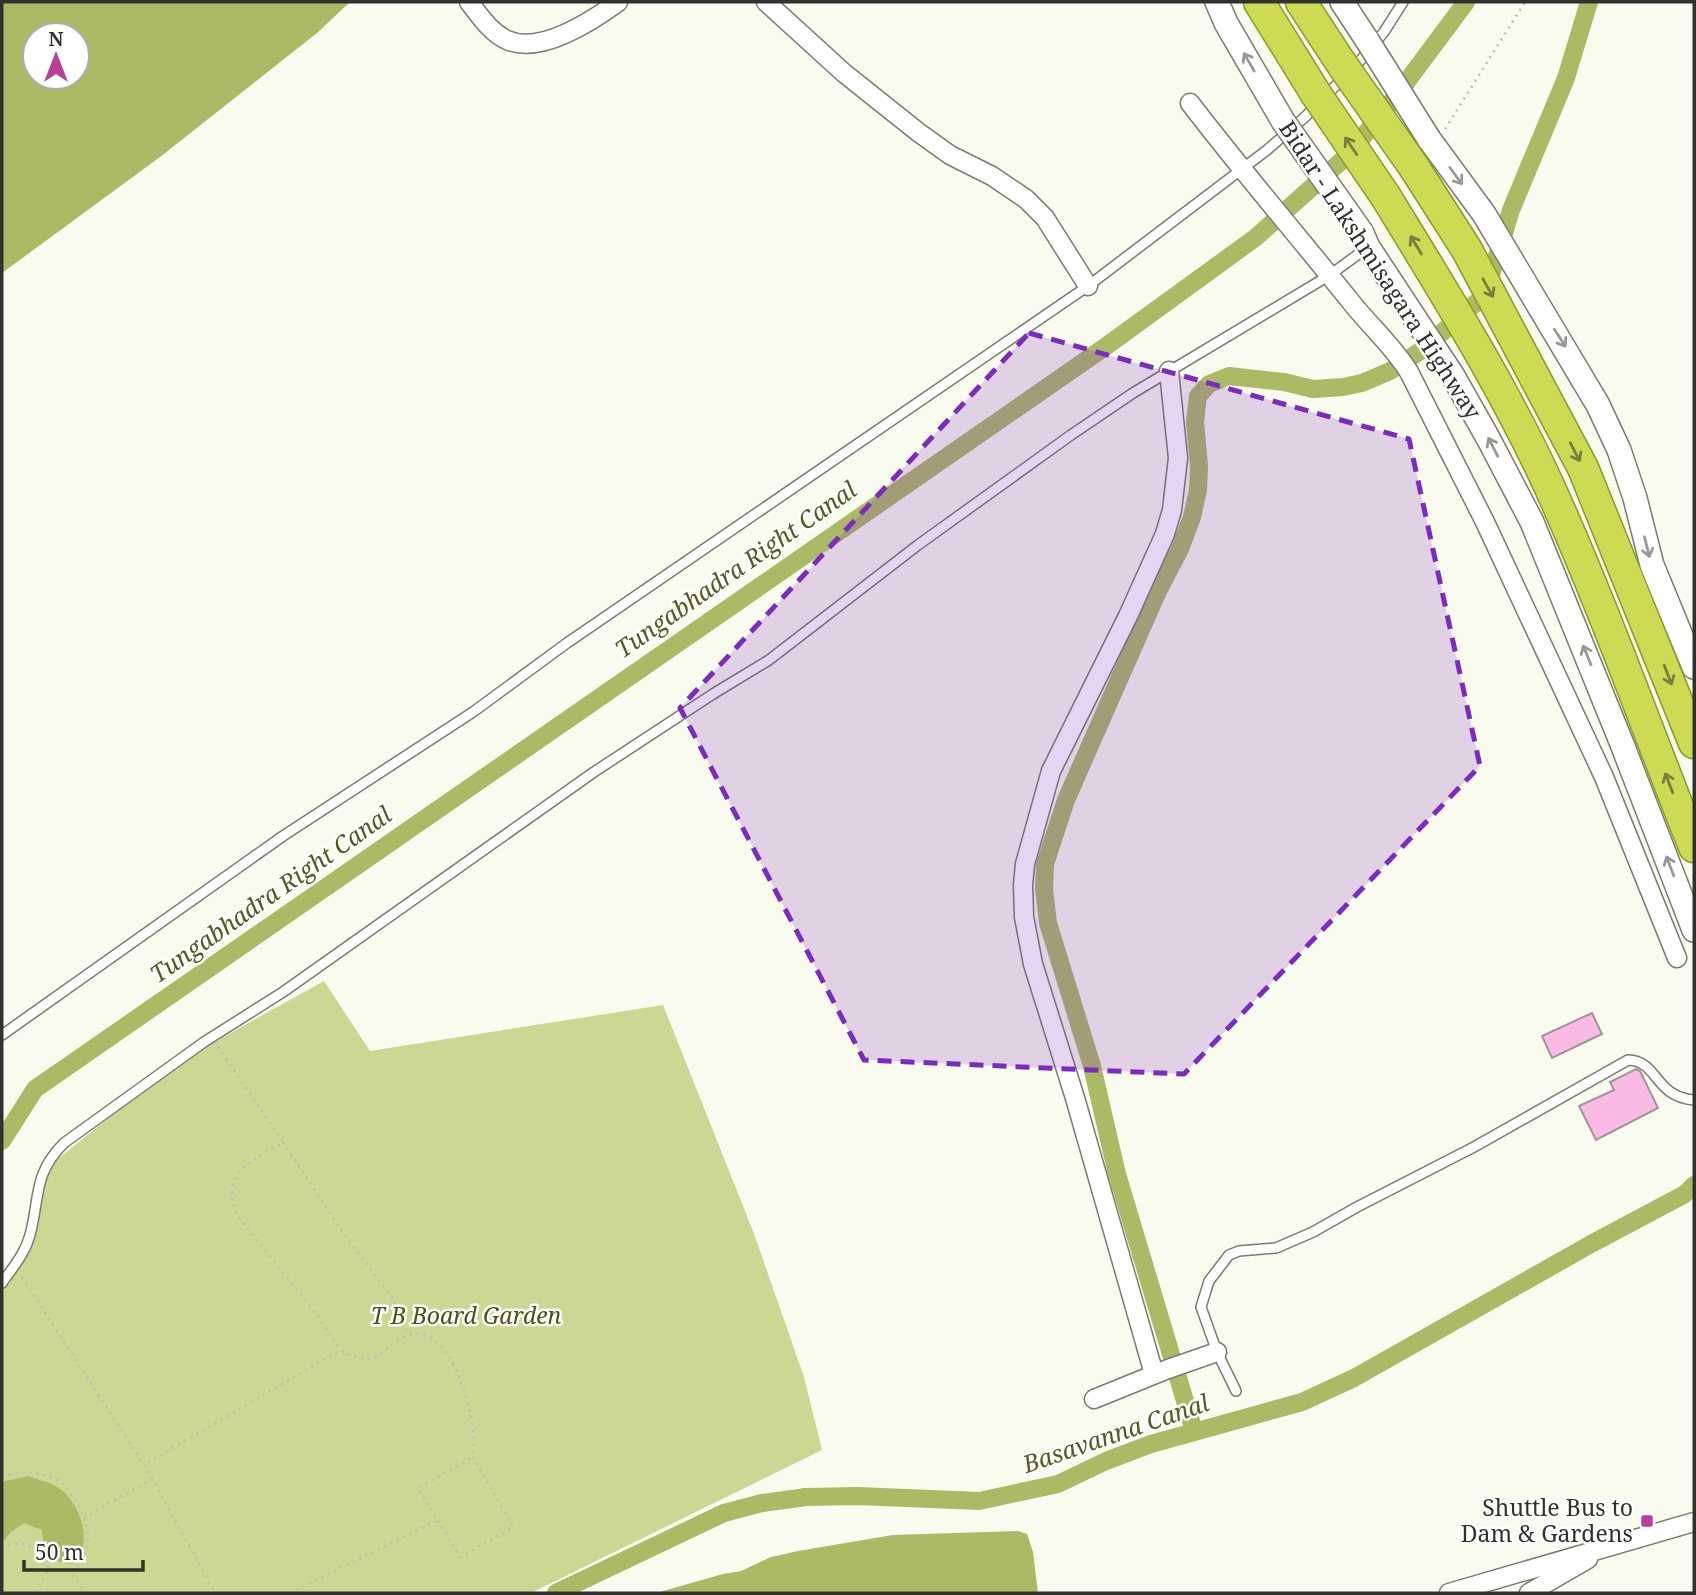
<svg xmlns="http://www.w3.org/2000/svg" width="1696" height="1595" font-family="'Noto Serif',serif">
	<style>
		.green { fill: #cbd792 }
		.water { fill: #acb965; fill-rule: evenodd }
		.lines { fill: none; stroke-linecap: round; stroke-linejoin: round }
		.canal { stroke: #acb965; stroke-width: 18 }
		.building { fill: #f9bbe3; stroke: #a0949b; stroke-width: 2 }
		.service-casing { stroke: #7a7c70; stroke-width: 12 }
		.minor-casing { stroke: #7a7c70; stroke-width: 21 }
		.tertiary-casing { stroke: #7a7c70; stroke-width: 26 }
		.trunk-casing { stroke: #8d992b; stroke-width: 33 }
		.path { stroke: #bdbfb4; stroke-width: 2.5; stroke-dasharray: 2 5; stroke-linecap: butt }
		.service { stroke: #fff; stroke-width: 9 }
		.minor { stroke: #fff; stroke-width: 18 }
		.tertiary { stroke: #fff; stroke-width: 23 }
		.trunk { stroke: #ccda54; stroke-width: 30 }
		.tertiary-bridge-casing { stroke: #7a7c70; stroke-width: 26; stroke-linecap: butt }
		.trunk-bridge-casing { stroke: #8d992b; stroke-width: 33; stroke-linecap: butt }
		.tertiary-bridge { stroke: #fff; stroke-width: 23 }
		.trunk-bridge { stroke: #ccda54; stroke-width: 30 }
		.oneway { stroke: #989896 }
		.oneway2 { stroke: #777e3f }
		.marked { fill: #7b2cbf; fill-opacity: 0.2; stroke: #7b2cbf; stroke-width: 5; stroke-dasharray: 14 9; stroke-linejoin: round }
		.poi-dot { fill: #b84197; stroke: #fff; stroke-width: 2.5 }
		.labels { text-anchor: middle; stroke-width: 5; stroke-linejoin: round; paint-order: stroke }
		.street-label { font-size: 23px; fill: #31322d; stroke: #fff }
		.park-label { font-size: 23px; font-style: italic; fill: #4b5315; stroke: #fff }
		.poi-label { font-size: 23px; fill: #31322d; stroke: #fff; text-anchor: end }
		.water-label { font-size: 24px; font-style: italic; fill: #535b1f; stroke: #fff }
	</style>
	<rect width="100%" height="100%" fill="#f9fbee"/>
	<polygon class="green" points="324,981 370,1051 663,1005 753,1231 804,1377 822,1450 531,1593 2,1593 2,1286 22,1255 42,1172 176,1063"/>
	<g class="water">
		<path d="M2,2h348l-33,31 -157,124 -158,116zM35,35h42v42h-42z"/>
		<path d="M28,1476c10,4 22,6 31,12 21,14 36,58 14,76 -25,-2 -29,-10 -31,-34l-18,-7 -13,9 -9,11v-61z"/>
		<polygon points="1018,1531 1027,1534 1033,1552 1038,1593 656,1593 723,1574 741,1571 771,1557 798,1551 893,1535"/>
	</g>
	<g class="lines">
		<g class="canal">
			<polyline points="2,1141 35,1089 1105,347 1255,238 1348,155 1396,96 1466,2"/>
			<polyline points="1194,1431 1117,1174 1092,1066 1048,923 1044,889 1045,864 1066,800 1158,591 1180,549 1192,517 1198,490 1199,466 1195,422 1198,396 1209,384 1229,376 1284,382 1313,389 1343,387 1362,383 1390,371 1422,350 1485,295 1511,210 1566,78 1589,2"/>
			<polyline points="556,1593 724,1513 762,1503 806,1497 858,1496 979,1501 1058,1484 1106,1461 1151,1444 1302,1402 1354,1378 1591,1244 1685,1194 1694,1185"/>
		</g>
	</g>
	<g class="building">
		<polygon points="1592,1013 1602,1034 1552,1058 1542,1036"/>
		<polygon points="1636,1069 1640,1071 1658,1108 1596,1140 1579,1106 1614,1090 1610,1082"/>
	</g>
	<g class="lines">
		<defs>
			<g id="service">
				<polyline points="2,1035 283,836 473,712 567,643 1088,286 1267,150 1306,116 1359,62 1384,32 1403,2"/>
				<path d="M2,1283c11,-16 23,-29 28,-48 10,-38 3,-61 34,-92l140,-101 79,-50 311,-220 119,-78 56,-34 149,-115 153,-110 62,-42 197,-118 38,-28"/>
				<path d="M1236,1391l-19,-39 -16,-45 8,-26 20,-26 10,-4 37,-3 37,-16 44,-25 117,-60 154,-87c31,1 25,36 66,40"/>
			</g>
			<g id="minor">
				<path d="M469,2c11,14 21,30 38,38 33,15 85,-19 111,-38"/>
				<polyline points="766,2 844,73 918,132 950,155 992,176 1026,199 1045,218 1088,286"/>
				<path d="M1190,103c52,68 108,133 161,199 19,24 42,44 58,70l76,150 119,255 73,181"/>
				<polyline points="1154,1374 1075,1098 1033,964 1024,917 1023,885 1025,864 1051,771 1128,616 1165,534 1172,510 1178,458 1169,371"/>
				<polyline points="1094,1399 1168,1369 1217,1352"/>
				<polyline points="1449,1593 1694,1522"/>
				<polyline points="1529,1593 1588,1559"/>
			</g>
			<g id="tertiary">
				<polyline points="1217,2 1226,23 1283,121"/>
				<polyline points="1342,2 1367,40"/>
				<polyline points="1429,139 1484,214 1598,405 1619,450 1635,498 1652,565 1694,667"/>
				<polyline points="1362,233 1368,247 1453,376 1488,438 1532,522 1622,744 1694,930"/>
			</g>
			<g id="trunk">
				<polyline points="1259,2 1316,94"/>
				<polyline points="1301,2 1343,66"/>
				<polyline points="1414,167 1467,250 1583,468 1694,743"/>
				<path d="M1386,197c58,95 118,190 164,291 53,117 96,239 144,359"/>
			</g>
		</defs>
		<use href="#service" class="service-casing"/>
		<use href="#minor" class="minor-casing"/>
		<use href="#tertiary" class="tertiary-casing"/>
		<use href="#trunk" class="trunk-casing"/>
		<g class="path">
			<polyline points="1445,129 1525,2"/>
			<path d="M218,1047l65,95c-32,20 -62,28 -47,72l78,97 26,39"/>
			<polyline points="283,1142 341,1230 393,1299 408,1335"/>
			<polyline points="22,1277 144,1465"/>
			<polygon points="473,1457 513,1527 460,1557 418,1488"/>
			<path d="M2,1477c20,-8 39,-5 58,4 4,2 7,8 10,12 19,22 28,59 1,78l14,22"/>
			<path d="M152,1479l-8,-14 196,-115c42,22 35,-1 66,-14 42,-17 64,65 67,94 1,9 1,18 0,27"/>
			<polyline points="84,1518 152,1479 215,1593"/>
			<path d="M2,1548c20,-12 40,1 47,21l-14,24"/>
			<polyline points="290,1593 436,1521"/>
		</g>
		<use href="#service" class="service"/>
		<use href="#minor" class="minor"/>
		<use href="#tertiary" class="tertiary"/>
		<use href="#trunk" class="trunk"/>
		<defs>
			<g id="tertiary-bridge">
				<polyline points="1367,40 1429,139"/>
				<polyline points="1283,121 1362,233"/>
			</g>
			<g id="trunk-bridge">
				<polyline points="1343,66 1414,167"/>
				<polyline points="1316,94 1386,197"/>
			</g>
		</defs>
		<use href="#tertiary-bridge" class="tertiary-bridge-casing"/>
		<use href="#trunk-bridge" class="trunk-bridge-casing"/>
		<use href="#tertiary-bridge" class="tertiary-bridge"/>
		<use href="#trunk-bridge" class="trunk-bridge"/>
	</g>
	<defs><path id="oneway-shaft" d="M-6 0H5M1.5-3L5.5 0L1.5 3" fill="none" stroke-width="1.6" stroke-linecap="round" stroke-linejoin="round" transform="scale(1.75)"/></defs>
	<g class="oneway">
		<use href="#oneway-shaft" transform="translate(1249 62) rotate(-120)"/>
		<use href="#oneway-shaft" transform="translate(1456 176) rotate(54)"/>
		<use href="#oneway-shaft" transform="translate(1560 338) rotate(57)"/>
		<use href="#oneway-shaft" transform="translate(1493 447) rotate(-117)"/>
		<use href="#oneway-shaft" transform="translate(1647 547) rotate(76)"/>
		<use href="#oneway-shaft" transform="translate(1587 655) rotate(-112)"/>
		<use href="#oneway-shaft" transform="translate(1670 866) rotate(-111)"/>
	</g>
	<g class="oneway2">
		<use href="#oneway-shaft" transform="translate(1351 146) rotate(-124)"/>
		<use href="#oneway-shaft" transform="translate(1416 245) rotate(-121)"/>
		<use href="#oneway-shaft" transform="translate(1488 288) rotate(61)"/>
		<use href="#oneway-shaft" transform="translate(1575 452) rotate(63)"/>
		<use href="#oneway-shaft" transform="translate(1668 675) rotate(69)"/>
		<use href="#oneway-shaft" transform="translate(1669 783) rotate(-111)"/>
	</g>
	<path class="marked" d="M1029,333l380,106 71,327 -296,308 -320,-14 -184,-352z"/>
	<rect class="poi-dot" x="1640" y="1514" width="14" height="14" rx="3.5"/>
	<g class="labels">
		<g class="street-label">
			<text transform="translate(1380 270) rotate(57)" y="8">Bidar - Lakshmisagara Highway</text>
		</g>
		<g class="park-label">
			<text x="466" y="1324">T B Board Garden</text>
		</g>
		<g class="poi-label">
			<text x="1633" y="1516">Shuttle Bus to<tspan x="1633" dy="26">Dam &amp; Gardens</tspan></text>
		</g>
		<g class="water-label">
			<text transform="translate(736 570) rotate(-35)" y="8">Tungabhadra Right Canal</text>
			<text transform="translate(271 895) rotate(-35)" y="8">Tungabhadra Right Canal</text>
			<text transform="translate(1116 1434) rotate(-19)" y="8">Basavanna Canal</text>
		</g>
	</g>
	<rect width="1696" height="1595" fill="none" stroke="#31322d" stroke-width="7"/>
	<g transform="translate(56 56)"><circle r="33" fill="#ffffff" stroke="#adadab" stroke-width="2"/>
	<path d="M0-5L12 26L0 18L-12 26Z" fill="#b84197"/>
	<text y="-10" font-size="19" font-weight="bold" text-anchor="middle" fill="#31322d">N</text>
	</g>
	<path d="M24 1560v10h119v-10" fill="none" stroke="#31322d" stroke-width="3.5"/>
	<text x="35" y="1560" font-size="21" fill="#31322d" stroke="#ffffff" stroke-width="5" paint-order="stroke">50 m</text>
</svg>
